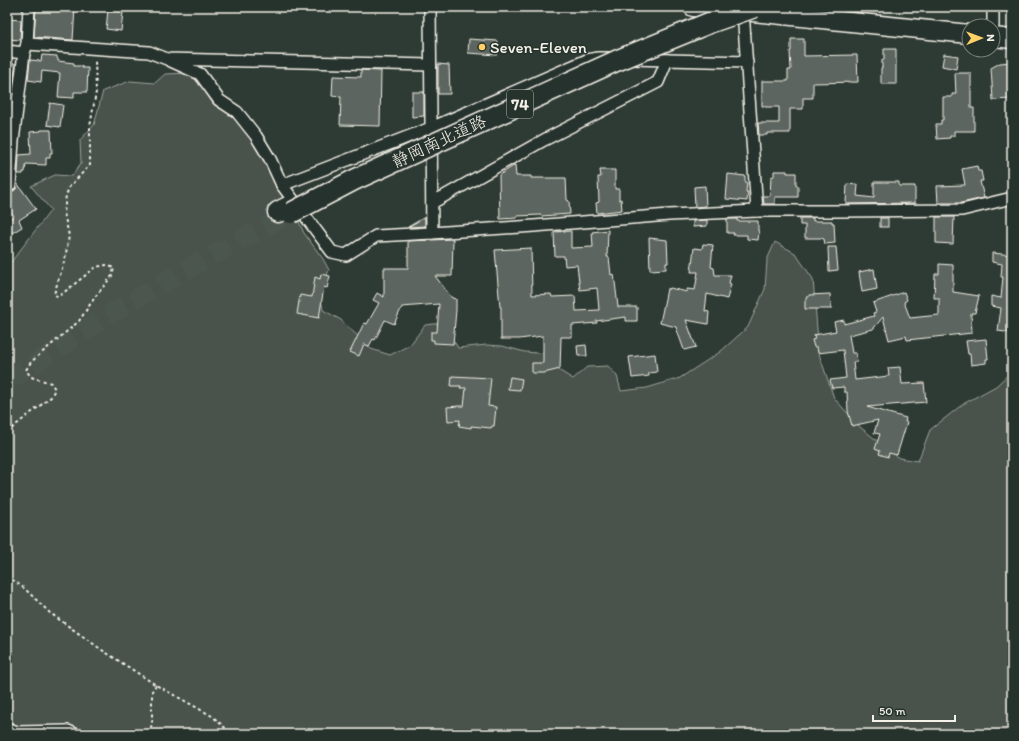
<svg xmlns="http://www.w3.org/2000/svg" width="1019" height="741" font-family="Itim,'Klee One',sans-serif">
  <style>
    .green { fill: #48524c; stroke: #9ea29a }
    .building { fill: #5c655e; stroke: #f4f1e8 }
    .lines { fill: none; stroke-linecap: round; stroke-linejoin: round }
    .motorway-tunnel { stroke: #4c564f; stroke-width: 20; stroke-dasharray: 20 10; stroke-linecap: butt }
    .minor-casing { stroke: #f4f1e8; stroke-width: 14 }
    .primary-casing { stroke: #f4f1e8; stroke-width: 21 }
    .motorway-casing { stroke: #f4f1e8; stroke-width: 23 }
    .path { stroke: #f4f1e8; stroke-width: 2; stroke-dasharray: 3 3; stroke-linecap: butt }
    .minor { stroke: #26332d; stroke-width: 11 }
    .primary { stroke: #26332d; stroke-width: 18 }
    .motorway { stroke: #26332d; stroke-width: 20 }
    .motorway-bridge-casing { stroke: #f4f1e8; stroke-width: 23; stroke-linecap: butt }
    .motorway-bridge { stroke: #26332d; stroke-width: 20 }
    .poi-dot { fill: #ffd166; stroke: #26332d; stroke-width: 1.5 }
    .labels { text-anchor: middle; stroke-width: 3; stroke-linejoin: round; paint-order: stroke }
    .shield { fill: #26332d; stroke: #b6b8b0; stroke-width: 1 }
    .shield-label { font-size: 16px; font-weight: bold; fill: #f4f1e8 }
    .poi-label { font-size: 17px; fill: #f4f1e8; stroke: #26332d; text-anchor: start }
    .street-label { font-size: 17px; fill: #f4f1e8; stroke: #26332d }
  </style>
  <rect width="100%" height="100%" fill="#2e3b34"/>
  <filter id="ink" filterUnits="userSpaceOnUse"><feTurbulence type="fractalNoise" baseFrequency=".025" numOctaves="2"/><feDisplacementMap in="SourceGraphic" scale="8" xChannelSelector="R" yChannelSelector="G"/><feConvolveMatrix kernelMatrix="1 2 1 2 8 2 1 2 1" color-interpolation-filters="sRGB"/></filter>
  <g filter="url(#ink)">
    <path class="green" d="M190,73L206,93L214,105L233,117L251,139L262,157L288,198L304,233L323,259L329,270L320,292L323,310L341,320L371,349L390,355L410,345L425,325L443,323L458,348L486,345L502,346L525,352L549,354L555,368L573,379L587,367L608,366L617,376L621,391L647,388L680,378L720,352L748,327L765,289L767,260L775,242L795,253L813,279L819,354L834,398L860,427L899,458L918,461L930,430L963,404L996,386L1012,371V734H7V263L11,262L51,210L31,186L55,175L72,176L81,163L80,140L94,125L103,91L130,81L155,83L165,74Z"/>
    <g class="building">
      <path d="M36,7H75L73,40L34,37Z"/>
      <path d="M108,10L123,12L121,31L106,29Z"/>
      <path d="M7,19L21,20L20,40L7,39Z"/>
      <path d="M469,39L498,41L497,55L468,53Z"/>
      <path d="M791,39H804V56L857,55L858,82L813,83V98H803V109H790V133H767V135H759L758,123H779V107H765V106H762V81H788V70H791L790,51H791Z"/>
      <path d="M884,49H896V84H881V68H882V60H884Z"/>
      <path d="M944,54L958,56L956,69L942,66Z"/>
      <path d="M42,55L57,56V58L58,59V61L74,63V66H82V68H88L87,92H74V98L58,97L60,73L42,71L41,82L28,80L30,60L41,61Z"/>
      <path d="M1012,62V99L993,100L991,68L1000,63Z"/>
      <path d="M7,63L16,64L9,115H7Z"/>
      <path d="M438,64L449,65L450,94H438Z"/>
      <path d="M361,70L381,71L380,126L340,125L341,97L332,96L333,76L361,77Z"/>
      <path d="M955,73H971V108H974V131H954V136H950V138L937,139L936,124H941V120H943V97H952V94H956Z"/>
      <path d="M412,92H424V116L412,117Z"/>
      <path d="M50,103L63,105L60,127L47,125Z"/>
      <path d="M41,130H51L52,153H50V158H46V165L26,164L25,172H23V174H18L19,155L31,154L30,132L41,131Z"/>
      <path d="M515,165L516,176H531V178H566L567,200L569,201L570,214L541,216V215L517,216V218L500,219L499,175Z"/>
      <path d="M977,166L978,171H981L983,181H980L984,198L961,203H938L937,186L965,185L962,169Z"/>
      <path d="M600,170H615V189H619V200L621,199L622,210L597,213L596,203L599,202L598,177H601Z"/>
      <path d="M774,171H787V173H796V186L798,185V197H775V204H764L763,196H770L771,177L774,176Z"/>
      <path d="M728,174L745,176V182H747L746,192H748L747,201L726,199Z"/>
      <path d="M874,182H899V186H915V203L846,204L847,184L858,185L857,196L874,198Z"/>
      <path d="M17,183L36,209L19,220L22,227L7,236V220L14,216L7,205V196L16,189Z"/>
      <path d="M705,186L706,206L695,207L694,187Z"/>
      <path d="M425,217V226L408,227Z"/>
      <path d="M936,217H954L953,244L936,243Z"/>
      <path d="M800,218H813V221H832V223H834L835,243L825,244L824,239H823L822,238H805V225H800Z"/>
      <rect x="880" y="218" width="8" height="9"/>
      <path d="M727,219H737V221H758V231H759L758,240L747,239V235H733L734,233H727Z"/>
      <path d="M707,220V226L693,227V221Z"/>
      <path d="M608,230L607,257H609L611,275L614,274L618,307H637V321H626V317L596,321L597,323L572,325V337H561L560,369L544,373H532V363H543V336L519,339H501V307H500L495,250L531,248L532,295L551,294L552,297L575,296L576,311L599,310L597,288L580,290L577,265L565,266L564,256H555L554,232L571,231V248L593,247L592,232Z"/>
      <path d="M649,238L667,240L668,263H666V269L650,270Z"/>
      <path d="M453,239L452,276H435L452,298L456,299V310L453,344L434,343V340H431V332H437L439,304L402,307L394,324L385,320L375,340L373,339L369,346L364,344L359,356L350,352L364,323L367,324L379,303L373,300L377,293L384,297V268H408V241Z"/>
      <path d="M703,244L713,245L711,267L714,268L715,275H731L729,283L731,284L727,299L707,294L705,311L709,312L708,324L686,320L696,347L684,350L676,327L660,323L667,289H669L670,288L687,292V289L695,290L698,272H691L694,248L702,249Z"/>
      <path d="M828,247H836L838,270L829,271Z"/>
      <path d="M992,253L1012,255V333L998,331L1001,308L991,306V296L1001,298L1003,277H1001L1002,264L992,262Z"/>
      <path d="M939,264L953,265V292L979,296L975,313H971L972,333L907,340L906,336L889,340L883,317L873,329L849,335L852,353H856L857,362H853L855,380L889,376L888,368L900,367L902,384L924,383L926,402L867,407L906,418L905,422H907L897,455L889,453L888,457L879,454L880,451L875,449L880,434L874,433L878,420L852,426L848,411L847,392H844V387L832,388L830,380L846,378L843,350L818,353L817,347H814L812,340L815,339L814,335L836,331L834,322L844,320V324L874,316L873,313L876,312L873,303L904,292L907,300L904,302L910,318L939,315V298H934L935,274H939Z"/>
      <path d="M874,269L877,289L862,292L859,272Z"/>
      <path d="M321,274L330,276L327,288L324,287L319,318L297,314L300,295L312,297L315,277L320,279Z"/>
      <path d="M830,294L831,309H805V301L806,300V297H809V295Z"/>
      <path d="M986,339L988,359H986V363L971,365L970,354H968L966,341Z"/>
      <path d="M586,345L587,356H578L577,346Z"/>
      <path d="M655,354L657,372L649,373V376L632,378L629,357Z"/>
      <path d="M452,376L491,378L488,406L496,407L494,426H492L491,428L471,426V428L459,426L460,420L448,421L447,407L459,406H464L466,388H460L461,386H451Z"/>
      <path d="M510,377L522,379L520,390L508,389Z"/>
    </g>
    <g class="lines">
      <path class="motorway-tunnel" d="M7,381L109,315L187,269L281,218"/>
      <g class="minor-casing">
        <g id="minor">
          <path d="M430,7L432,233L534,226L669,215L757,211H838L962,210L1012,198"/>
          <path d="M993,7V26"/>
          <path d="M743,11L757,211"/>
          <path d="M27,44L149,52L167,59L430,65"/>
          <path d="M7,51L24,53"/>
          <path d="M632,59L667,60"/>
          <path d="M171,61L200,74L219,100L237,112L256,136L270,159L282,185L332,252L346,255L376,236L432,233"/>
          <path d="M282,185L431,128L587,60L598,58H613"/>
          <path d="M7,187L10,185L13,141L24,53L27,44L29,7"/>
          <path d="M432,203L544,140L658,82L667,60L747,62"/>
          <path d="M7,728L17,732L68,731L75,734"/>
        </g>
      </g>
      <g class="primary-casing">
        <g id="primary">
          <path d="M693,7L743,11L969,34"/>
          <path d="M993,37L1012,39"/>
        </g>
      </g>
      <g class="motorway-casing">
        <path id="motorway" d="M278,212L288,207"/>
      </g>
      <g class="path">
        <path d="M7,432L51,397L55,389L51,383L31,377L26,370L31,362L79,321L95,297L112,276L114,268L106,265L96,267L58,297L54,294L65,259L69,236L64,213L66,195L70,186L90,165V127L96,92L95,60"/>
        <path d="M7,577H9L25,589L50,613L102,650L156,685L212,716L232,734"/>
        <path d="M149,734L152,724V691L156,685"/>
      </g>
      <use href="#minor" class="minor"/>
      <use href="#primary" class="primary"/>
      <use href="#motorway" class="motorway"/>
      <g class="motorway-bridge-casing">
        <path id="motorway-bridge" d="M291,213L354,180L616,61L709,23L755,7"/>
      </g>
      <use href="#motorway-bridge" class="motorway-bridge"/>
    </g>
  </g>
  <circle class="poi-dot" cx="482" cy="47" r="4"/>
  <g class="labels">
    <rect class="shield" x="507" y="90" width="26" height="28" rx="3"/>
    <g class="shield-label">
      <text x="520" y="110">74</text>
    </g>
    <g class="poi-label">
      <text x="490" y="53">Seven-Eleven</text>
    </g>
    <g class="street-label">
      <text transform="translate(439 141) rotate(-25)" y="6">静岡南北道路</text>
    </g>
  </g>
  <rect width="1019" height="741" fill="none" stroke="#26332d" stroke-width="24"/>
  <rect x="12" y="12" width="995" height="717" fill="none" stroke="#f4f1e8" stroke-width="1.5" filter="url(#ink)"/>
  <g transform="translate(981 38) rotate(89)"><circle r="19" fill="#26332d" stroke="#787f78"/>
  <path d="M0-3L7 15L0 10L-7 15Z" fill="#ffd166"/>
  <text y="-6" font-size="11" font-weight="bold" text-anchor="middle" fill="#f4f1e8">N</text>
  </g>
  <path d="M873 715v6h82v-6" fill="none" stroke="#f4f1e8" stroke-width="2"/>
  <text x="879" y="715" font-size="12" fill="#f4f1e8" stroke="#26332d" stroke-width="3" paint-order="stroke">50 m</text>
</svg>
